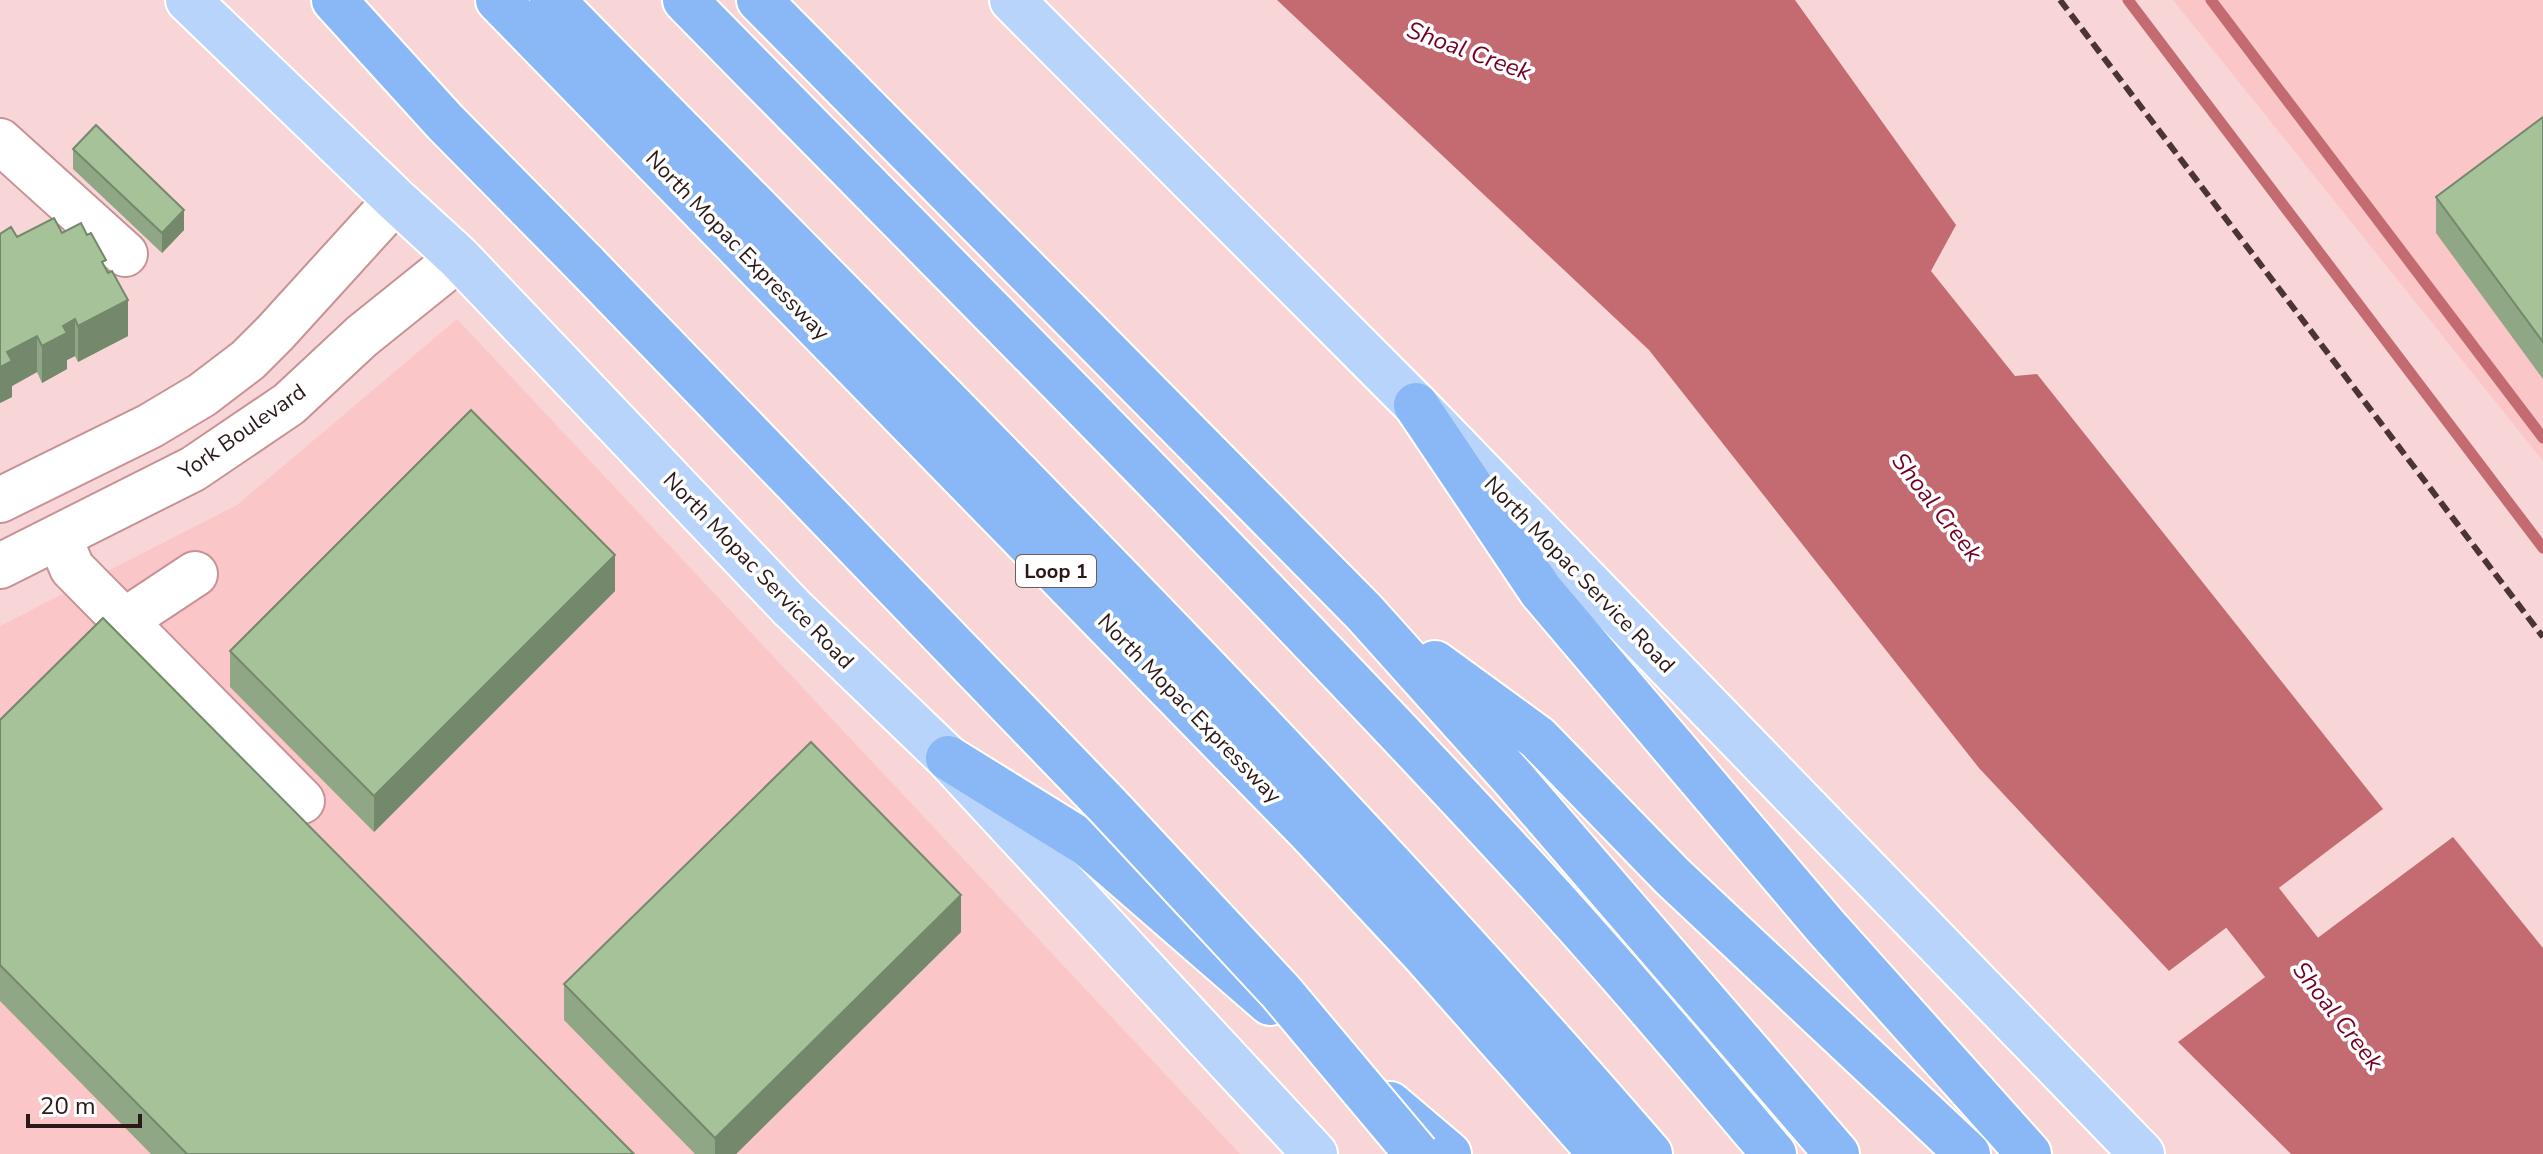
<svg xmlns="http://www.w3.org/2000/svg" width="2543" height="1154" font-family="'Nunito Sans',sans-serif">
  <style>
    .built { fill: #fac6c8 }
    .water { fill: #c36b71 }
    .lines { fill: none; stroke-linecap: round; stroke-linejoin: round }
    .stream { stroke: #c36b71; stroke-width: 11 }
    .river { stroke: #c36b71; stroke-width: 66 }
    .minor-casing { stroke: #c79295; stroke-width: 48 }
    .major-casing { stroke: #fff; stroke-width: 48 }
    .highway-casing { stroke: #fff; stroke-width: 48 }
    .minor { stroke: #fff; stroke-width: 44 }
    .major { stroke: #b9d4fa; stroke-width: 44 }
    .highway { stroke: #8ab8f6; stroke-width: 44 }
    .rail { stroke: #4a3435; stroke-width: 6; stroke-dasharray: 12 6; stroke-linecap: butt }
    .highway-bridge-casing { stroke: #fff; stroke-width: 48; stroke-linecap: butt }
    .highway-bridge { stroke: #8ab8f6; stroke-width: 44 }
    .wall { fill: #8fa784 }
    .shaded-wall { fill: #74886b }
    .building { fill: #a6c299; stroke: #74886b; stroke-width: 2 }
    .labels { text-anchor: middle; stroke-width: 7; stroke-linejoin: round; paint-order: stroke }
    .shield { fill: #fff; stroke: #6b5d5e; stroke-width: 2 }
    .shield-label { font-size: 20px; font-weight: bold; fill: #2b1819 }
    .street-label { font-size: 22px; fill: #2b1819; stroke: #fff }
    .water-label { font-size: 24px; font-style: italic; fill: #740021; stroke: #fff }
  </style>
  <rect width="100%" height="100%" fill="#f8d6d7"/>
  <g class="built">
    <path d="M2173,0H2543V461Z"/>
    <path d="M457,319L1240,1154H0V626L237,505Z"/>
  </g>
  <g class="water">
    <path d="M1277,0H1795L1956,225L1931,271L2015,376L2037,374L2383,809L2169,971L1979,768L1649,350Z"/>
    <path d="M2453,837L2543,948V1154H2291L2178,1042Z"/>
  </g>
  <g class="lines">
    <g class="stream">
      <path d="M2128,0L2543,548"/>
      <path d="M2211,0L2543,438"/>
    </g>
    <path class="river" d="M2197,837L2446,1154"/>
    <g class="minor-casing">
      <g id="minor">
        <path d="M0,141L125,254"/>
        <path d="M0,500L150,426L202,395L248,360L275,333L396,200"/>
        <path d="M59,537L72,568L302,801"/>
        <path d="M0,566L193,469L289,404L362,336L459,258"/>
        <path d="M124,621L195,574"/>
      </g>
    </g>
    <g class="major-casing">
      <g id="major">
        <path d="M188,0L396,200L459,258L792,608L948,758L1315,1154"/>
        <path d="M1012,0L1416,405L2142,1154"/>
      </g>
    </g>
    <g class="highway-casing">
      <g id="highway">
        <path d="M334,0L445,122L586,265"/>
        <path d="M498,0L1309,831L1422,952L1601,1154"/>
        <path d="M552,0C923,379 1303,752 1650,1154"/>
        <path d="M685,0C964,285 1247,566 1517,859C1606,955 1690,1055 1774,1154"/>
        <path d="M759,0L1364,612L1512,777L1837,1154"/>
        <path d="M1416,405L1541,591L1826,927L2029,1154"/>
        <path d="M1435,663L1538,738L1672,876L1968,1154"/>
        <path d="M948,758L1087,844L1270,1003"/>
        <path d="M1390,1104L1449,1154"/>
      </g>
    </g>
    <use href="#minor" class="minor"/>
    <use href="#major" class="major"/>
    <use href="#highway" class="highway"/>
    <path class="rail" d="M2060,0L2543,637"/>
    <g class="highway-bridge-casing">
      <path id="highway-bridge" d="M586,265L1109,807L1281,992L1417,1154"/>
    </g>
    <use href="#highway-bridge" class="highway-bridge"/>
  </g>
  <g class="wall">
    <path d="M2543,117V379L2436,233V197Z"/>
    <path d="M73,149L184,230L162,253L73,169Z"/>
    <path d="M62,233L106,268L128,336L78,362L75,356L67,360V369L42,383L37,372L12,386V397L0,403V234L17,237Z"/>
    <path d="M615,591L374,832L230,687V651Z"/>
    <path d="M0,720L634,1154H151L0,1001Z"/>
    <path d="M961,932L736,1154H695L564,1020V984Z"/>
  </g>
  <g class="shaded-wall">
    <path d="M184,210V230L162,253V233Z"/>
    <path d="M128,300V336L78,362V326Z"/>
    <path d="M75,319V356L67,360V369L42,383V346L63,326Z"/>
    <path d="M37,336V372L12,386V397L0,403V367L7,352Z"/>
    <path d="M615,555V591L374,832V796Z"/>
    <path d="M961,895V932L736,1154H715V1138Z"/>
  </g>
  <g class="building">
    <path d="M2543,117V342L2436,197Z"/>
    <path d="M96,125L184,210L162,233L73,149Z"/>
    <path d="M54,218L62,233L81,223L87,235L91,233L106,260L102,262L108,273L112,271L128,300L78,326L75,319L63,326L67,333L42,346L37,336L7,352L12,361L0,367V234L11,227L17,237Z"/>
    <path d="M471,410L615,555L374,796L230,651Z"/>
    <path d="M103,618L634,1154H187L0,965V720Z"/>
    <path d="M811,742L961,895L715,1138L564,984Z"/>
  </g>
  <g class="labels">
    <rect class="shield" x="1016" y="555" width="80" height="32" rx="6"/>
    <g class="shield-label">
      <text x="1056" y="578">Loop 1</text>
    </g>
    <g class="street-label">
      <text transform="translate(738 245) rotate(46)" y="8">North Mopac Expressway</text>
      <text transform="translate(242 431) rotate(-35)" y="8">York Boulevard</text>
      <text transform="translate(759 570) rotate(46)" y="8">North Mopac Service Road</text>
      <text transform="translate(1580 574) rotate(46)" y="8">North Mopac Service Road</text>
      <text transform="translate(1190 708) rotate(46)" y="8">North Mopac Expressway</text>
    </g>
    <g class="water-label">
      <text transform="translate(1469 51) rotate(20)" y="8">Shoal Creek</text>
      <text transform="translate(1937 507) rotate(52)" y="8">Shoal Creek</text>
      <text transform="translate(2338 1016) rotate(52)" y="8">Shoal Creek</text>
    </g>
  </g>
  <path d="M28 1114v12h112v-12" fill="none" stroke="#2b1819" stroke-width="4"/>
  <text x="40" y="1114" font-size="24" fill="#2b1819" stroke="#ffffff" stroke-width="6" paint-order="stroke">20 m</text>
</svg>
